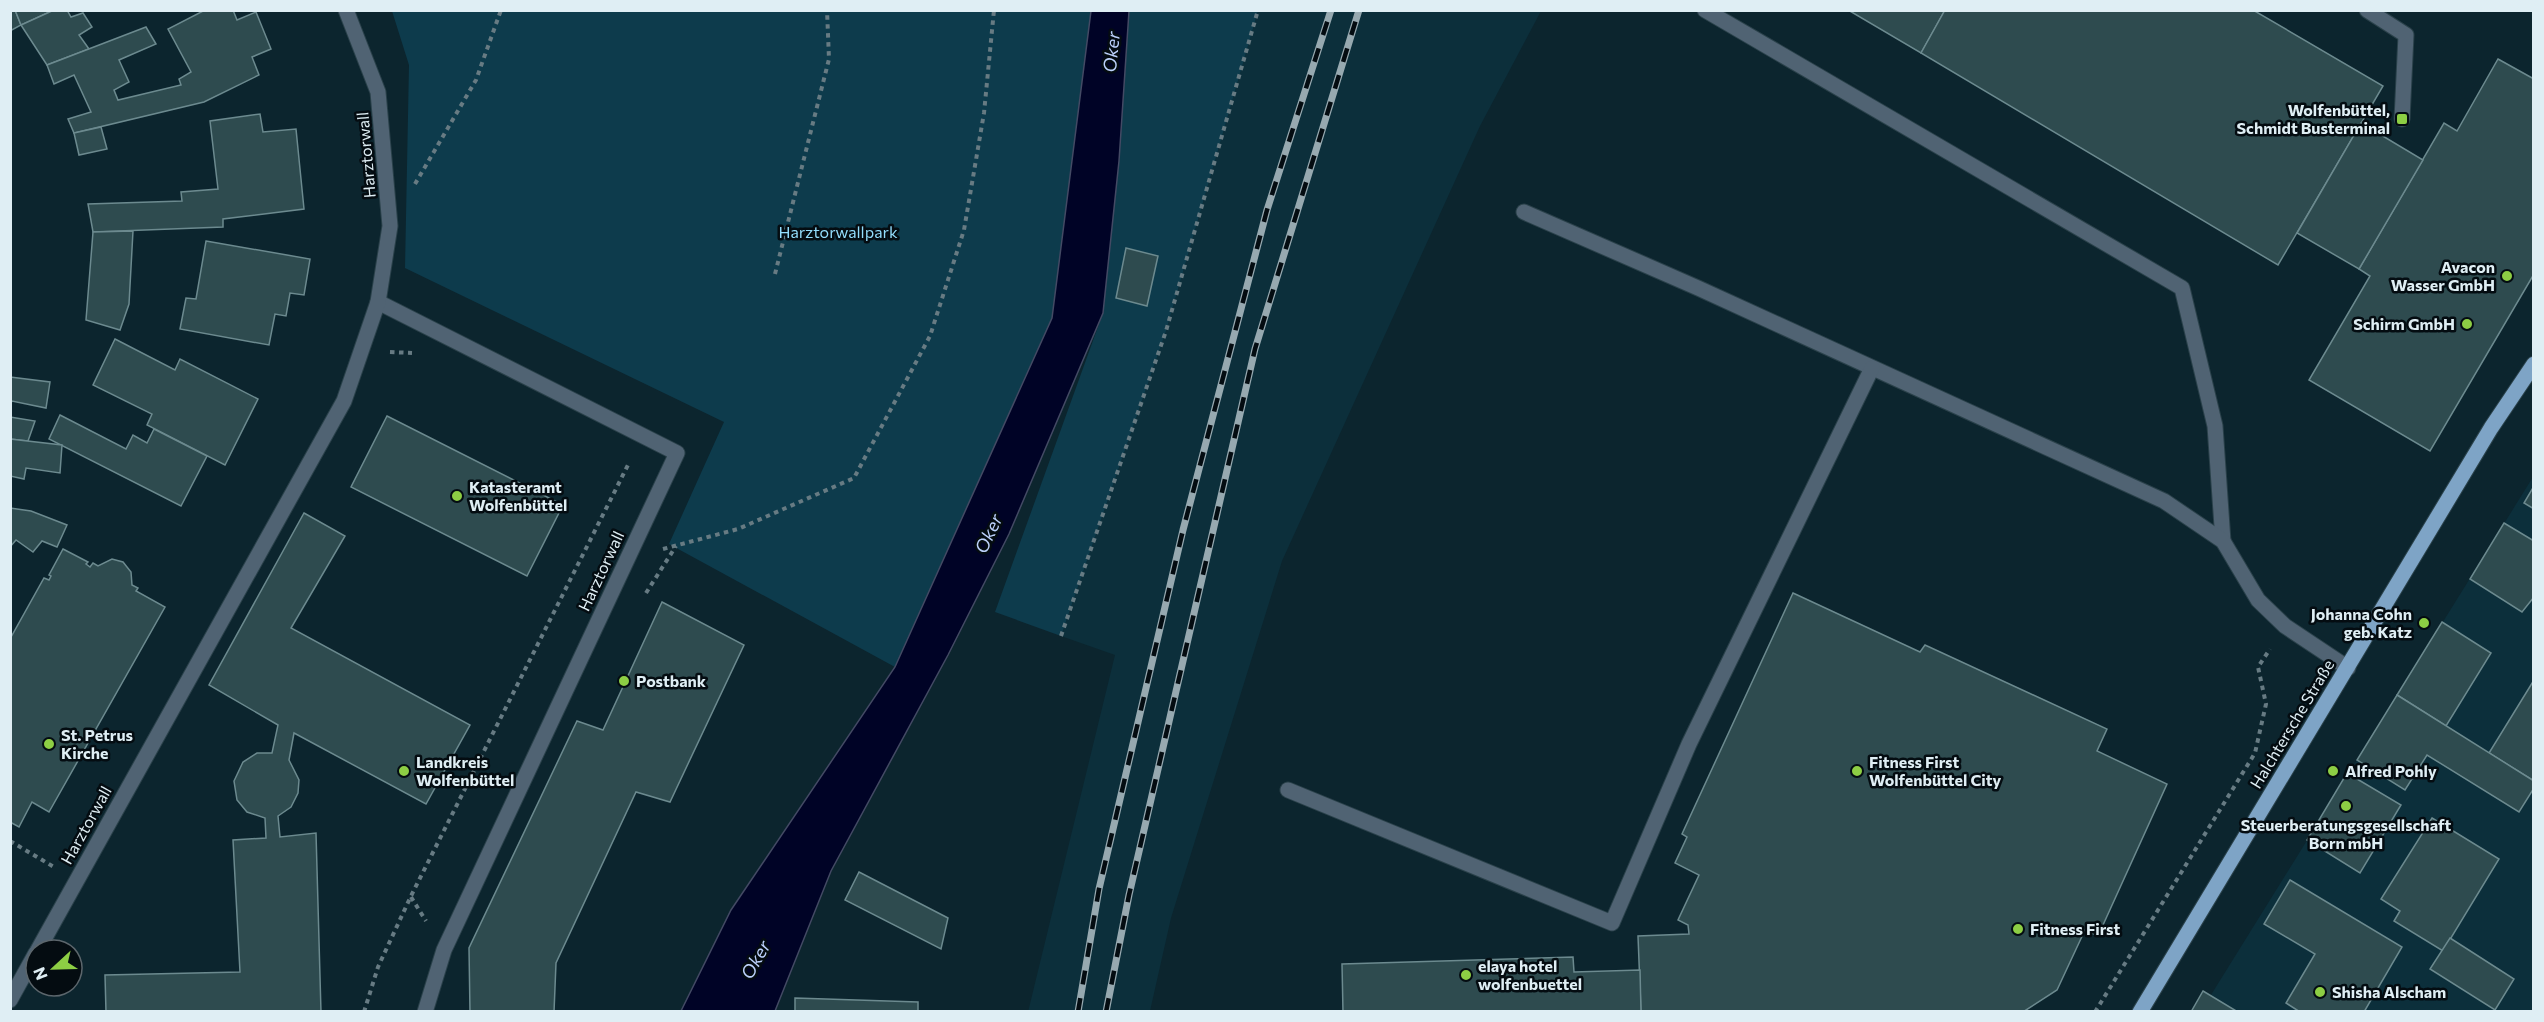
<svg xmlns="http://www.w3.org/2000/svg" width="2544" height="1022" font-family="Commissioner,sans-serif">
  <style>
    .built { fill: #0c2f3b }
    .green { fill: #0d3b4c }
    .water { fill: #000326; stroke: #434a64; stroke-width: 1.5 }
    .building { fill: #2e4b4f; stroke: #6c8a8f; stroke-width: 1.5 }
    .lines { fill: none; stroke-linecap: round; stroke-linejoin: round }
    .minor-casing { stroke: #2a414a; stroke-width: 17 }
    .major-casing { stroke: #2a414a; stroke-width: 17 }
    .path { stroke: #677b83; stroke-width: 4; stroke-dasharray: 4.5 4.5; stroke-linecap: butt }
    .minor { stroke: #506373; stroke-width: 15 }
    .major { stroke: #7ea4c6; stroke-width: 15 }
    .rail-casing { stroke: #97a9b0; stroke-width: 7 }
    .rail { stroke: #040c11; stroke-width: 4.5; stroke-dasharray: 14; stroke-linecap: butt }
    .poi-dot { fill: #8dce44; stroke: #040c11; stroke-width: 2 }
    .labels { text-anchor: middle; stroke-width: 5; stroke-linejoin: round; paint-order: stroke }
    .poi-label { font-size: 16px; font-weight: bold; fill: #dfeef4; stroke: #040c11; text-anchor: start }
    .street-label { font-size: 16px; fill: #dfeef4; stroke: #040c11 }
    .park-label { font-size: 16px; fill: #93ddfc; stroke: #040c11 }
    .water-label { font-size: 18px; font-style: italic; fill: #bcd1fb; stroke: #040c11 }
  </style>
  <rect width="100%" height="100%" fill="#0c252e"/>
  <g class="built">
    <path d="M1258,11H1541L1480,126L1282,561L1171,918L1150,1011L1028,1012L1115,655L1061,636L1166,331Z"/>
    <path d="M2533,477V1011H2201Z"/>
  </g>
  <g class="green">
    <path d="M392,11H1091L1052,318L895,667L669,544L724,422L405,268L409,65Z"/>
    <path d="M1129,11H1258L1166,331L1061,636L995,612L1103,313L1119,161Z"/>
  </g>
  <path class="water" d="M1091,11H1129L1119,161L1103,313L1009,534L948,655L831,871L775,1011H681L731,910L895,667L1052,318Z"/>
  <g class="building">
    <path d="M10,10H15L21,25L10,31Z"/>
    <path d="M15,10H54L21,25Z"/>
    <path d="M54,10H67L71,17L83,13L92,27L79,35L89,49L47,65L21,25Z"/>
    <path d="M205,10H233L237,20L256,12L271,49L252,57L259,75L204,102L74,133L68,119L91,112L74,75L54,84L47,65L146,27L156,44L119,60L129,82L114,90L118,100L181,85L179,79L191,72L168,29Z"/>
    <path d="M1848,10H1945L1921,53Z"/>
    <path d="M1945,10H2253L2383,86L2278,265L1921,53Z"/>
    <path d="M2498,59L2534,79V274L2430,451L2309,380L2370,276L2359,269L2444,123L2457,131Z"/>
    <path d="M260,114L263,132L296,129L304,209L223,219V227L93,232L88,204L182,201L181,192L218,189L210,121Z"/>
    <path d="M2361,123L2423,160L2359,269L2297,233Z"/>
    <path d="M101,127L107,149L79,155L74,133Z"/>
    <path d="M133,231L129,304L120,330L86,320L93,232Z"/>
    <path d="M206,241L310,259L304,295L290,293L286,316L275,314L269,345L180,329L186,298L196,299Z"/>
    <path d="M1126,248L1158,256L1147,306L1116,298Z"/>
    <path d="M115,339L175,370L180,359L258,399L225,465L147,425L152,414L93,385Z"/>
    <path d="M10,377L50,382L46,408L12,401L10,405Z"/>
    <path d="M60,415L126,449L133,435L147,443L154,429L207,456L181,506L49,439Z"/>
    <path d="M387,416L563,505L527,576L351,487Z"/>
    <path d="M10,417L35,421L28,441L10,439Z"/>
    <path d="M10,439L62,445L60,473L26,468L24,479L10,476Z"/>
    <path d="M2534,486V509L2524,503Z"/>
    <path d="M10,508L31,511L67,525L57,547L42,541L33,552L16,540L10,547Z"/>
    <path d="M304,513L345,536L291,628L470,725L426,804L294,733L289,760L299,780L298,793L291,807L278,816L280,837L316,833L321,1012H106L105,975L240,972L233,840L266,838L265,818L247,812L237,800L234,781L243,762L257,753H272L278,725L209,685Z"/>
    <path d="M2504,523L2534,541V597L2522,612L2470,579Z"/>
    <path d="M63,549L88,562L86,564L90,567L93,563L98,566L112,559L123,562L131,572L132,585L138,588L136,591L165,607L49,812L32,802L19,827L10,822V639L44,578L49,580L51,576L49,575Z"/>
    <path d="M1793,593L1920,652L1925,645L2107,729L2097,751L2167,784L2098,936L2085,930L2057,990L2023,1012H1641L1638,936L1689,934L1688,925L1678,920L1699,875L1675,863L1687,837L1682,834Z"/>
    <path d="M662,602L744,645L670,802L636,792L556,963L554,1012H470L469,948L577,721L603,730Z"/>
    <path d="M2442,622L2491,653L2446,726L2397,695Z"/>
    <path d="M2534,680V781L2489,753Z"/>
    <path d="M2397,695L2534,781V788L2519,812L2427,755L2405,790L2357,760Z"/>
    <path d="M2347,773L2401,805L2360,873L2307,840Z"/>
    <path d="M2432,818L2499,859L2443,951L2394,921L2400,911L2381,899Z"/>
    <path d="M859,872L948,918L941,949L845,900Z"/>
    <path d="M2290,880L2402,947L2364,1012H2300L2286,1003L2315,954L2264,924Z"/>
    <path d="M2450,938L2514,979L2495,1010L2430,969Z"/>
    <path d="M1573,957L1574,972L1640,970L1641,1012H1343L1342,964Z"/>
    <path d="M2203,991L2238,1012H2191Z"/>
    <path d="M795,998L918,1002V1012H795Z"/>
  </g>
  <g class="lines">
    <g class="minor-casing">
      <g id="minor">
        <path d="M1705,10L2182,288L2215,426L2223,541"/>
        <path d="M2367,10L2406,35L2402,119"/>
        <path d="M1524,212L1698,288L2164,501L2223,541L2258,600L2285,626L2348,668"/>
        <path d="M378,302L677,453L444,950L425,1012"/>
        <path d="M1288,790L1612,923L1689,744L1872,368"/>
        <path d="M38,950L344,401L378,302L390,226L378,92L346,10"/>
        <path d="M10,1000L36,953"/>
      </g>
    </g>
    <g class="major-casing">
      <path id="major" d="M2140,1012L2491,428L2534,364"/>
    </g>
    <g class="path">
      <path d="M415,184L476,80L501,10"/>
      <path d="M775,274L829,59L827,10"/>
      <path d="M390,352L412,353"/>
      <path d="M663,549L738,529L854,478L930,336L964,230L984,113L994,10"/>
      <path d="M646,593L676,546"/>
      <path d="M1061,636L1166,331L1258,10"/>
      <path d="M10,841L54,867"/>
      <path d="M411,897L426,921"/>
      <path d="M364,1012L378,967L411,896L629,463"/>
      <path d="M2095,1012L2255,753L2266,704L2258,667L2270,649"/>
    </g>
    <use href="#minor" class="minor"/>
    <use href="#major" class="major"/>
    <g class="rail-casing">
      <g id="rail">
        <path d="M1078,1012L1099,889L1183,530L1267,210L1331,10"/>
        <path d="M1106,1012L1129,895L1255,349L1359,10"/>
      </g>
    </g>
    <use href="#rail" class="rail"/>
  </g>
  <g class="poi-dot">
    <rect x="2396" y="113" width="12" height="12" rx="3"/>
    <circle cx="2507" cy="276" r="6"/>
    <circle cx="2467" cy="324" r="6"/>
    <circle cx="457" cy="496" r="6"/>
    <circle cx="2424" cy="623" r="6"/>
    <circle cx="624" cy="681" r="6"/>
    <circle cx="49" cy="744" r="6"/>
    <circle cx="404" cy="771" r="6"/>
    <circle cx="1857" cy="771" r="6"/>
    <circle cx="2333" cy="771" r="6"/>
    <circle cx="2346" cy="806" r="6"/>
    <circle cx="2018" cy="929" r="6"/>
    <circle cx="1466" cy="975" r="6"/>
    <circle cx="2320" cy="992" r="6"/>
  </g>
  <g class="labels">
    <g class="poi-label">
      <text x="2390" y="116" text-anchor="end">Wolfenbüttel,<tspan x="2390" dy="18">Schmidt Busterminal</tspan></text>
      <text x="2495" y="273" text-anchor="end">Avacon<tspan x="2495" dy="18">Wasser GmbH</tspan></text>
      <text x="2455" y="330" text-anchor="end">Schirm GmbH</text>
      <text x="469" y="493">Katasteramt<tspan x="469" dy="18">Wolfenbüttel</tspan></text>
      <text x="2412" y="620" text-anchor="end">Johanna Cohn<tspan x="2412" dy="18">geb. Katz</tspan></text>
      <text x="636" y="687">Postbank</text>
      <text x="61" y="741">St. Petrus<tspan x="61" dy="18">Kirche</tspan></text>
      <text x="416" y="768">Landkreis<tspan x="416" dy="18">Wolfenbüttel</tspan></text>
      <text x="1869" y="768">Fitness First<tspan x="1869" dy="18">Wolfenbüttel City</tspan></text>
      <text x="2345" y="777">Alfred Pohly</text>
      <text x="2346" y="831" text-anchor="middle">Steuerberatungsgesellschaft<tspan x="2346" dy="18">Born mbH</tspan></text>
      <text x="2030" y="935">Fitness First</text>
      <text x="1478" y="972">elaya hotel<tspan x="1478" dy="18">wolfenbuettel</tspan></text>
      <text x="2332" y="998">Shisha Alscham</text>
    </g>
    <g class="street-label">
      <text transform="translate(366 155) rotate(-95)" y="6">Harztorwall</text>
      <text transform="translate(601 571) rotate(-65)" y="6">Harztorwall</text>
      <text transform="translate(2292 724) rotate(-59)" y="6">Halchtersche Straße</text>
      <text transform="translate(86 825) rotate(-61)" y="6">Harztorwall</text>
    </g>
    <g class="park-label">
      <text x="838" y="238">Harztorwallpark</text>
    </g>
    <g class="water-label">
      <text transform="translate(1112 52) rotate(-84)" y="6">Oker</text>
      <text transform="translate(989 534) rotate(-65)" y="6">Oker</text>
      <text transform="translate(756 960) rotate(-61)" y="6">Oker</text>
    </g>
  </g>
  <rect width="2544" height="1022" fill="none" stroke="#dfeef4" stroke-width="24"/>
  <g transform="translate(54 968) rotate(248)"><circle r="28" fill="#040c11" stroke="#5c666c" stroke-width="1.5"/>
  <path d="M0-4.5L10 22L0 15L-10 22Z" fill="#8dce44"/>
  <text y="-9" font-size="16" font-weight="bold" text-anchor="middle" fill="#dfeef4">N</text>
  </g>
</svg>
